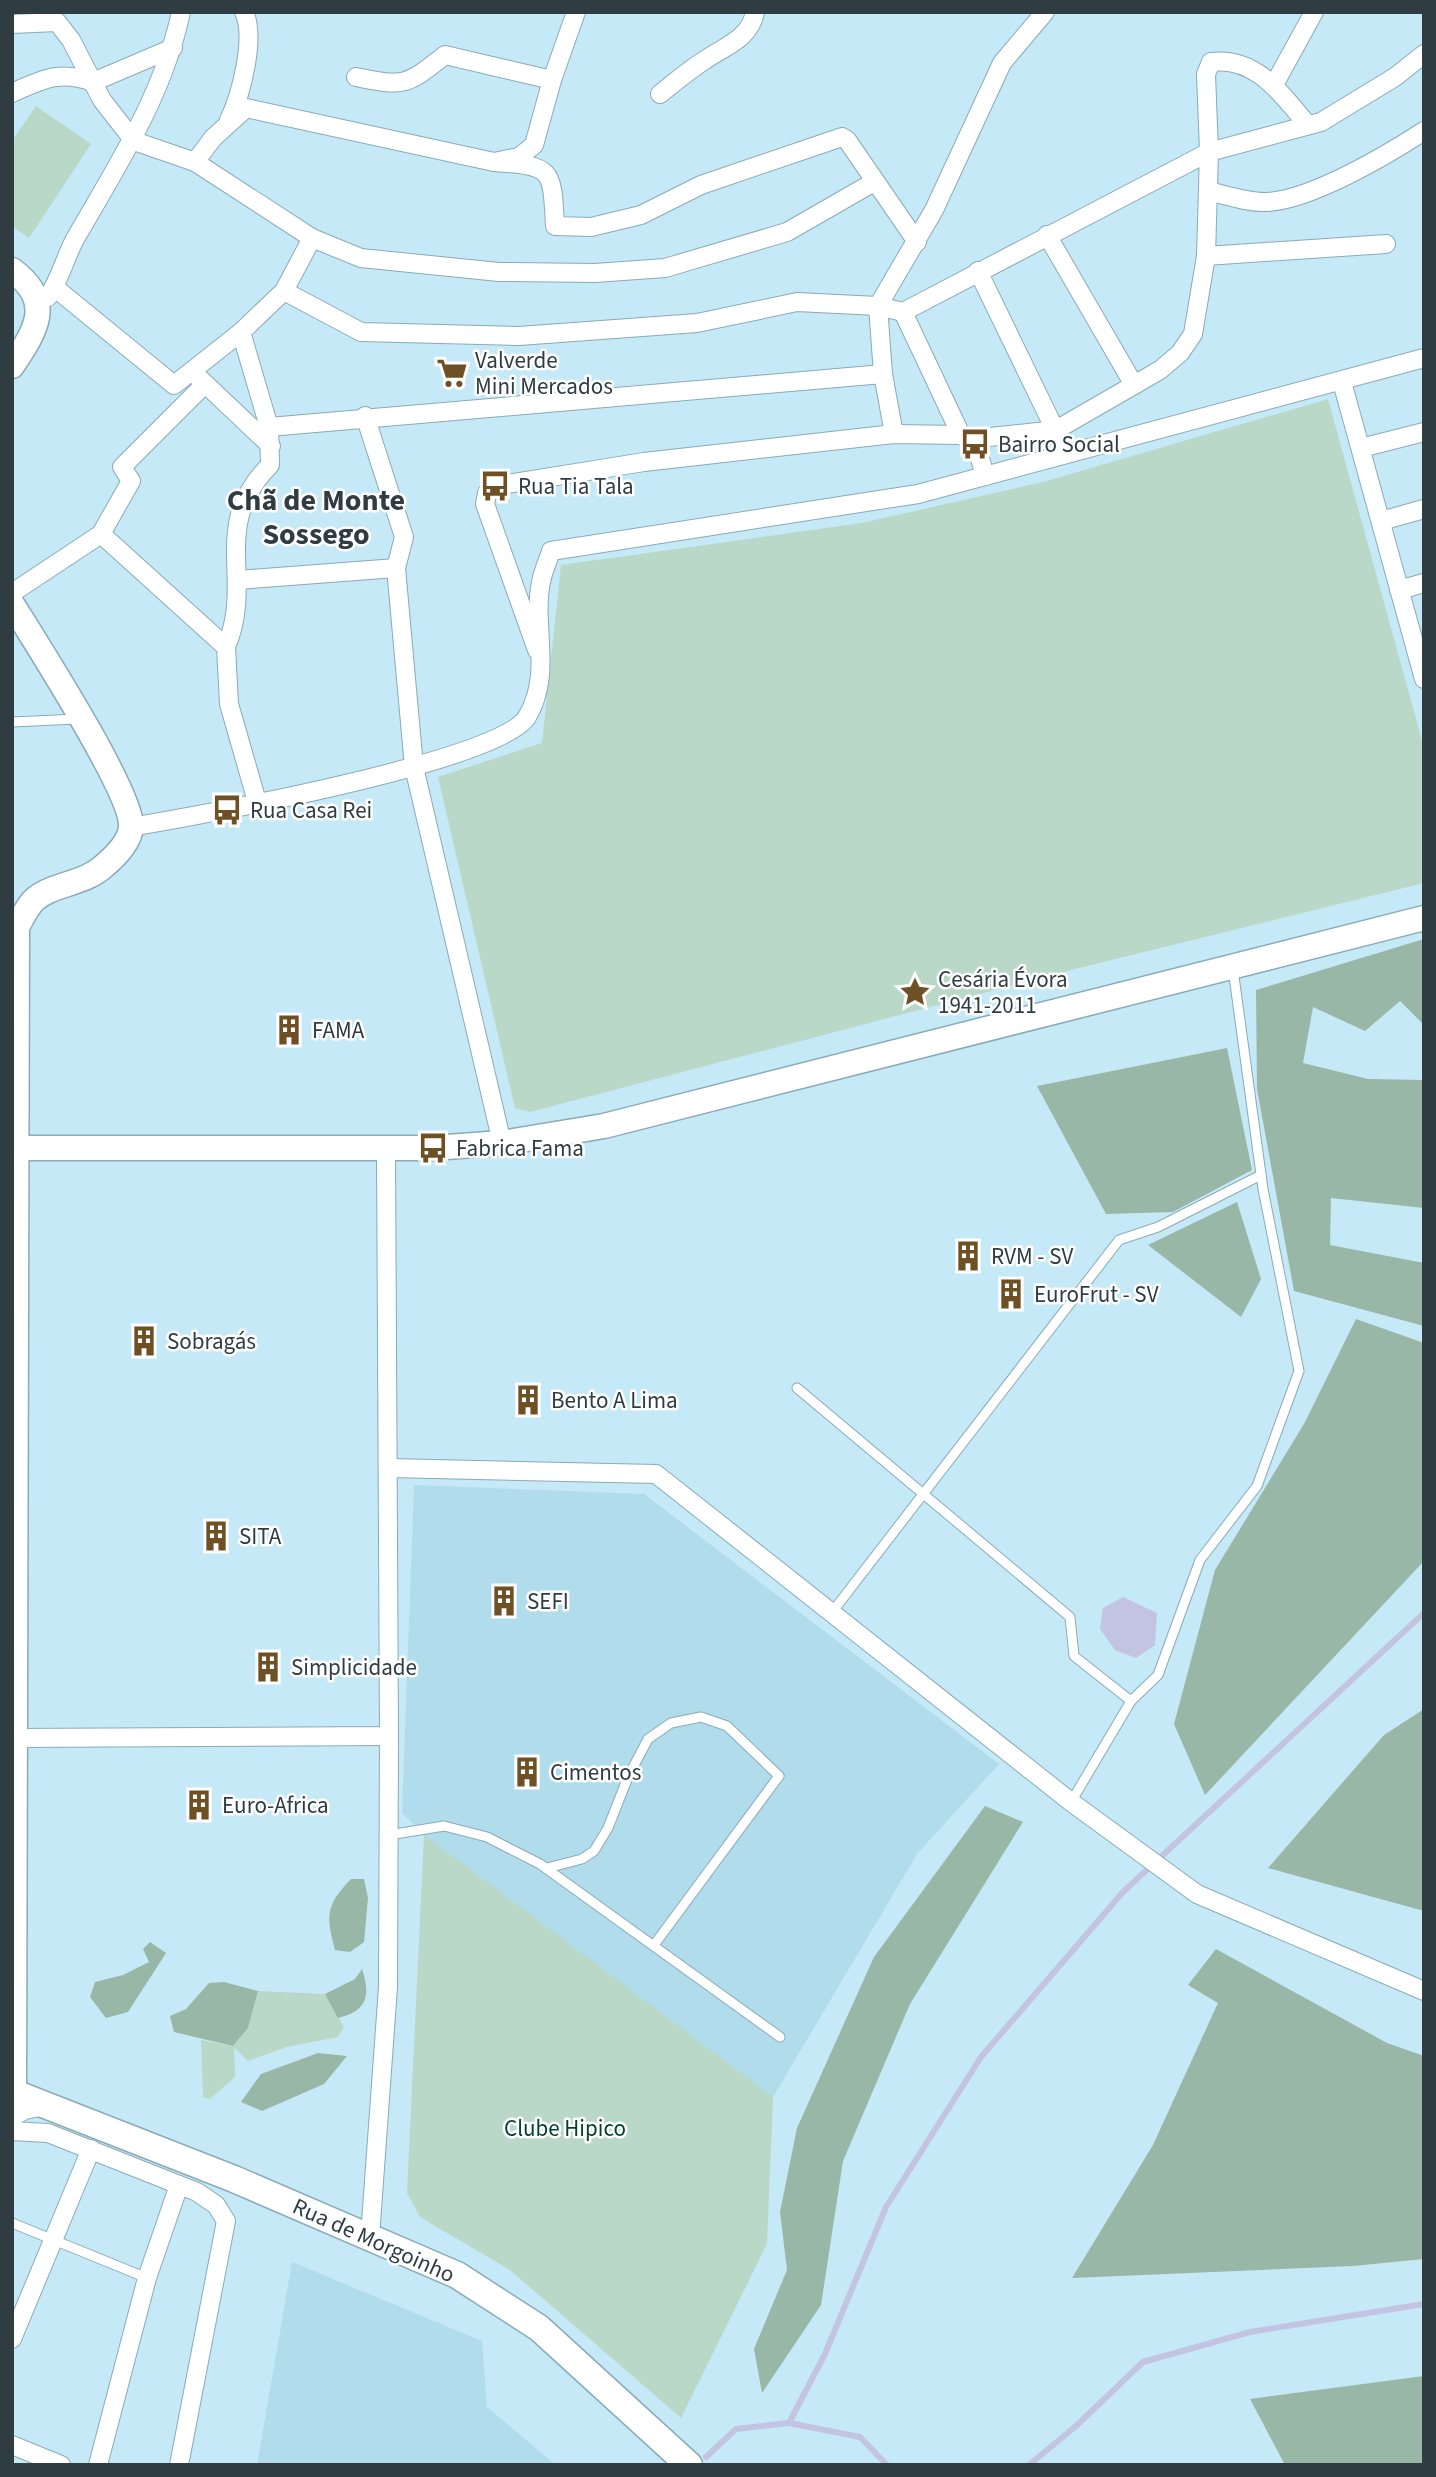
<svg xmlns="http://www.w3.org/2000/svg" width="1436" height="2477" font-family="'Source Sans 3',sans-serif">
  <style>
    .built { fill: #b1dcec }
    .green { fill: #bad8c8 }
    .forest { fill: #98b7a7 }
    .water { fill: #c3c4e2 }
    .lines { fill: none; stroke-linecap: round; stroke-linejoin: round }
    .stream { stroke: #c3c4e2; stroke-width: 6 }
    .lane-casing { stroke: #89abb8; stroke-width: 11 }
    .street-casing { stroke: #89abb8; stroke-width: 20 }
    .secondary-casing { stroke: #89abb8; stroke-width: 27 }
    .primary-casing { stroke: #89abb8; stroke-width: 29 }
    .lane { stroke: #fff; stroke-width: 9 }
    .street { stroke: #fff; stroke-width: 18 }
    .secondary { stroke: #fff; stroke-width: 24 }
    .primary { stroke: #fff; stroke-width: 26 }
    .labels { text-anchor: middle; stroke-width: 5; stroke-linejoin: round; paint-order: stroke }
    .poi-label { font-size: 23px; fill: #2f3d43; stroke: #fff; text-anchor: start }
    .park-label { font-size: 23px; fill: #03422c; stroke: #fff }
    .street-label { font-size: 23px; fill: #2f3d43; stroke: #fff }
    .district-label { font-size: 30px; font-weight: bold; fill: #2f3d43; stroke: #fff }
  </style>
  <rect width="100%" height="100%" fill="#c5e9f6"/>
  <g class="built">
    <path d="M414,1485L644,1494L999,1764L917,1854L773,2097L439,1849L402,1813Z"/>
    <path d="M292,2262L482,2341L487,2407L556,2465H257Z"/>
  </g>
  <g class="green">
    <path d="M36,106L91,144L29,238L12,226V141Z"/>
    <path d="M1328,399L1424,748V883L1075,969L530,1112L515,1108L438,777L542,743L561,565L862,523L1043,482Z"/>
    <path d="M424,1835L773,2097L767,2244L681,2418L510,2270L420,2217L407,2193Z"/>
    <path d="M258,1991L325,1994L344,2027L338,2037L287,2047L248,2061L234,2047L235,2077L210,2099L203,2097L201,2040L233,2046L248,2028Z"/>
  </g>
  <g class="forest">
    <path d="M1424,939V1025L1400,1001L1365,1031L1313,1007L1303,1063L1368,1079L1424,1080V1208L1331,1198L1330,1245L1424,1263V1326L1294,1291L1257,1089L1256,990Z"/>
    <path d="M1227,1048L1252,1170L1173,1212L1106,1214L1037,1086Z"/>
    <path d="M1237,1202L1261,1279L1241,1317L1148,1245Z"/>
    <path d="M1356,1319L1424,1343V1561L1205,1795L1174,1724L1215,1570L1304,1424Z"/>
    <path d="M1424,1709V1911L1268,1868L1384,1735Z"/>
    <path d="M985,1806L1023,1822L910,2004L843,2161L821,2305L762,2393L754,2349L787,2270L780,2212L797,2128L874,1957Z"/>
    <path d="M351,1879H364L368,1898L364,1942L350,1952L335,1950C326,1916 325,1906 351,1879Z"/>
    <path d="M150,1942L166,1953L128,2012L106,2018L90,1997L95,1982L123,1975L149,1962L143,1949Z"/>
    <path d="M1216,1949L1387,2043L1424,2056V2259L1353,2266L1072,2278L1153,2145L1218,2003L1188,1985Z"/>
    <path d="M362,1969C371,1996 367,2011 338,2018L325,1994L355,1979Z"/>
    <path d="M224,1982L258,1991L248,2028L233,2046L174,2032L170,2016L186,2009L209,1983Z"/>
    <path d="M318,2053L347,2056L324,2084L262,2111L241,2102L261,2074Z"/>
    <path d="M1424,2376V2465H1285L1250,2399Z"/>
  </g>
  <path class="water" d="M1123,1597L1157,1613L1155,1645L1136,1658L1115,1650L1100,1629L1103,1608Z"/>
  <g class="lines">
    <g class="stream">
      <path d="M789,2423L825,2354L886,2207L981,2057L1123,1892L1424,1613"/>
      <path d="M706,2457L736,2429L789,2423L860,2437L887,2465"/>
      <path d="M1029,2465L1076,2426L1143,2362L1250,2332L1424,2304"/>
    </g>
    <g class="lane-casing">
      <g id="lane">
        <path d="M12,722L77,719"/>
        <path d="M797,1388L1070,1617L1074,1656L1131,1701"/>
        <path d="M833,1611L1119,1240L1158,1227L1261,1175"/>
        <path d="M1071,1802L1131,1701L1158,1675L1200,1560L1257,1486L1299,1371L1263,1189L1233,969"/>
        <path d="M389,1835L444,1826L487,1837L540,1864L780,2037"/>
        <path d="M547,1868L582,1859L594,1851L608,1828L628,1777L648,1739L671,1723L701,1717L727,1726L779,1776L654,1945"/>
        <path d="M12,2223L147,2278"/>
      </g>
    </g>
    <g class="street-casing">
      <g id="street">
        <path d="M12,24L57,22L71,40L102,100L134,141L195,162L312,238L361,258L499,272L595,273L665,268L787,232L874,182"/>
        <path d="M356,77C404,87 406,86 445,55L552,80"/>
        <path d="M1274,85L1314,12"/>
        <path d="M12,93C43,79 60,70 93,82L173,48"/>
        <path d="M660,94C675,82 689,70 705,60C725,46 750,39 755,12"/>
        <path d="M229,120C241,95 256,38 244,12"/>
        <path d="M195,162L213,138L246,108L494,162L519,157L534,145L552,80L576,12"/>
        <path d="M494,162C553,166 552,168 555,226L591,227L641,215L701,185L842,137L847,140L917,242"/>
        <path d="M1208,191C1226,195 1248,203 1267,202C1311,200 1387,155 1424,131"/>
        <path d="M1047,235L1134,385"/>
        <path d="M1206,256L1386,244"/>
        <path d="M978,271L1059,438"/>
        <path d="M54,287L174,385L241,332L284,291L312,238"/>
        <path d="M284,291L361,332L519,336L697,323L797,302L878,306L934,210L1002,63L1045,12"/>
        <path d="M48,297C60,279 65,258 75,239C117,166 163,96 181,12"/>
        <path d="M903,312L961,435"/>
        <path d="M241,332L269,427L883,374"/>
        <path d="M198,377L271,446"/>
        <path d="M1342,382L1424,679"/>
        <path d="M365,416L404,537L396,568L414,767L502,1143"/>
        <path d="M894,434L883,374L878,306L903,312L1209,152L1206,74L1211,62C1256,56 1281,94 1307,124"/>
        <path d="M970,439L1056,430L1160,370L1180,353L1193,334L1206,256L1209,152L1321,122L1395,77L1424,54"/>
        <path d="M1361,448L1424,432"/>
        <path d="M1381,521L1424,509"/>
        <path d="M101,534L226,647L229,704L258,805"/>
        <path d="M238,580L396,568"/>
        <path d="M1399,590L1424,583"/>
        <path d="M12,593L101,534L131,481L122,467L205,384"/>
        <path d="M226,647C255,579 209,526 270,465L269,427"/>
        <path d="M537,650L485,504L487,493L495,486L644,462L894,434L961,435C978,443 980,459 985,476"/>
        <path d="M131,827C195,816 499,762 527,717C553,674 532,626 541,582C543,571 548,561 551,551L918,494L1424,358"/>
        <path d="M389,1468L656,1474L1071,1802L1197,1894L1424,1991"/>
        <path d="M12,1738L389,1736L386,1149"/>
        <path d="M12,2117L25,2110L45,2106"/>
        <path d="M12,2131L48,2133L197,2192L216,2205L226,2221L179,2465"/>
        <path d="M370,2237L388,1987L389,1736"/>
        <path d="M12,2339L91,2149"/>
        <path d="M12,2445L61,2465"/>
        <path d="M98,2465L147,2278L179,2185"/>
      </g>
    </g>
    <g class="secondary-casing">
      <g id="secondary">
        <path d="M12,270C55,302 36,330 12,366"/>
        <path d="M12,604C35,641 132,792 131,826C131,840 116,856 105,865C84,885 53,883 34,900C27,907 22,918 17,927L14,2093"/>
        <path d="M12,1148H433L502,1143L604,1126L1424,918"/>
      </g>
    </g>
    <g class="primary-casing">
      <path id="primary" d="M12,2092L234,2179L457,2275L539,2328L689,2465"/>
    </g>
    <use href="#lane" class="lane"/>
    <use href="#street" class="street"/>
    <use href="#secondary" class="secondary"/>
    <use href="#primary" class="primary"/>
  </g>
  <defs>
    <g id="supermarket-bare" transform="scale(2.415)"><path d="M-6-5.5h2.5l.6 2H6L4.5 2H-2.5L-4.4-4H-6ZM-1.5 3.2a1.3 1.3 0 1 0 .1 0ZM3 3.2a1.3 1.3 0 1 0 .1 0Z" fill="#6f5025" stroke="#fff" stroke-width="2.5" paint-order="stroke"/></g>
    <g id="bus-bare" transform="scale(2.415)"><path d="M-5-6H5V4H4V6H2V4H-2V6H-4V4H-5ZM-3.5-4V0h7V-4ZM-3.5 1.2v1.5H-2V1.2ZM2 1.2v1.5H3.5V1.2Z" fill="#6f5025" stroke="#fff" stroke-width="2.5" paint-order="stroke"/></g>
    <g id="sight-bare" transform="scale(2.415)"><path d="M0-6L1.8-2.2L6-1.7L2.9 1.2L3.7 5.4L0 3.3L-3.7 5.4L-2.9 1.2L-6-1.7L-1.8-2.2Z" fill="#6f5025" stroke="#fff" stroke-width="2.5" paint-order="stroke"/></g>
    <g id="building-bare" transform="scale(2.415)"><path d="M-4-6H4V6H1V3H-1V6H-4ZM-2.5-4.3h1.7v1.8h-1.7ZM.8-4.3h1.7v1.8H.8ZM-2.5-1h1.7V.8h-1.7ZM.8-1h1.7V.8H.8Z" fill="#6f5025" stroke="#fff" stroke-width="2.5" paint-order="stroke"/></g>
  </defs>
  <g fill-rule="evenodd">
    <use href="#supermarket-bare" x="452" y="373"/>
    <use href="#bus-bare" x="975" y="444"/>
    <use href="#bus-bare" x="495" y="486"/>
    <use href="#bus-bare" x="227" y="810"/>
    <use href="#sight-bare" x="915" y="992"/>
    <use href="#building-bare" x="289" y="1030"/>
    <use href="#bus-bare" x="433" y="1148"/>
    <use href="#building-bare" x="968" y="1256"/>
    <use href="#building-bare" x="1011" y="1294"/>
    <use href="#building-bare" x="144" y="1341"/>
    <use href="#building-bare" x="528" y="1400"/>
    <use href="#building-bare" x="216" y="1536"/>
    <use href="#building-bare" x="504" y="1601"/>
    <use href="#building-bare" x="268" y="1667"/>
    <use href="#building-bare" x="527" y="1772"/>
    <use href="#building-bare" x="199" y="1805"/>
  </g>
  <g class="labels">
    <g class="poi-label">
      <text x="475" y="368">Valverde<tspan x="475" dy="26">Mini Mercados</tspan></text>
      <text x="998" y="452">Bairro Social</text>
      <text x="518" y="494">Rua Tia Tala</text>
      <text x="250" y="818">Rua Casa Rei</text>
      <text x="938" y="987">Cesária Évora<tspan x="938" dy="26">1941-2011</tspan></text>
      <text x="312" y="1038">FAMA</text>
      <text x="456" y="1156">Fabrica Fama</text>
      <text x="991" y="1264">RVM - SV</text>
      <text x="1034" y="1302">EuroFrut - SV</text>
      <text x="167" y="1349">Sobragás</text>
      <text x="551" y="1408">Bento A Lima</text>
      <text x="239" y="1544">SITA</text>
      <text x="527" y="1609">SEFI</text>
      <text x="291" y="1675">Simplicidade</text>
      <text x="550" y="1780">Cimentos</text>
      <text x="222" y="1813">Euro-Africa</text>
    </g>
    <g class="park-label">
      <text x="565" y="2136">Clube Hipico</text>
    </g>
    <g class="street-label">
      <text transform="translate(374 2240) rotate(24)" y="8">Rua de Morgoinho</text>
    </g>
    <g class="district-label">
      <text x="316" y="510">Chã de Monte<tspan x="316" dy="34">Sossego</tspan></text>
    </g>
  </g>
  <rect width="1436" height="2477" fill="none" stroke="#2f3d43" stroke-width="28"/>
</svg>
